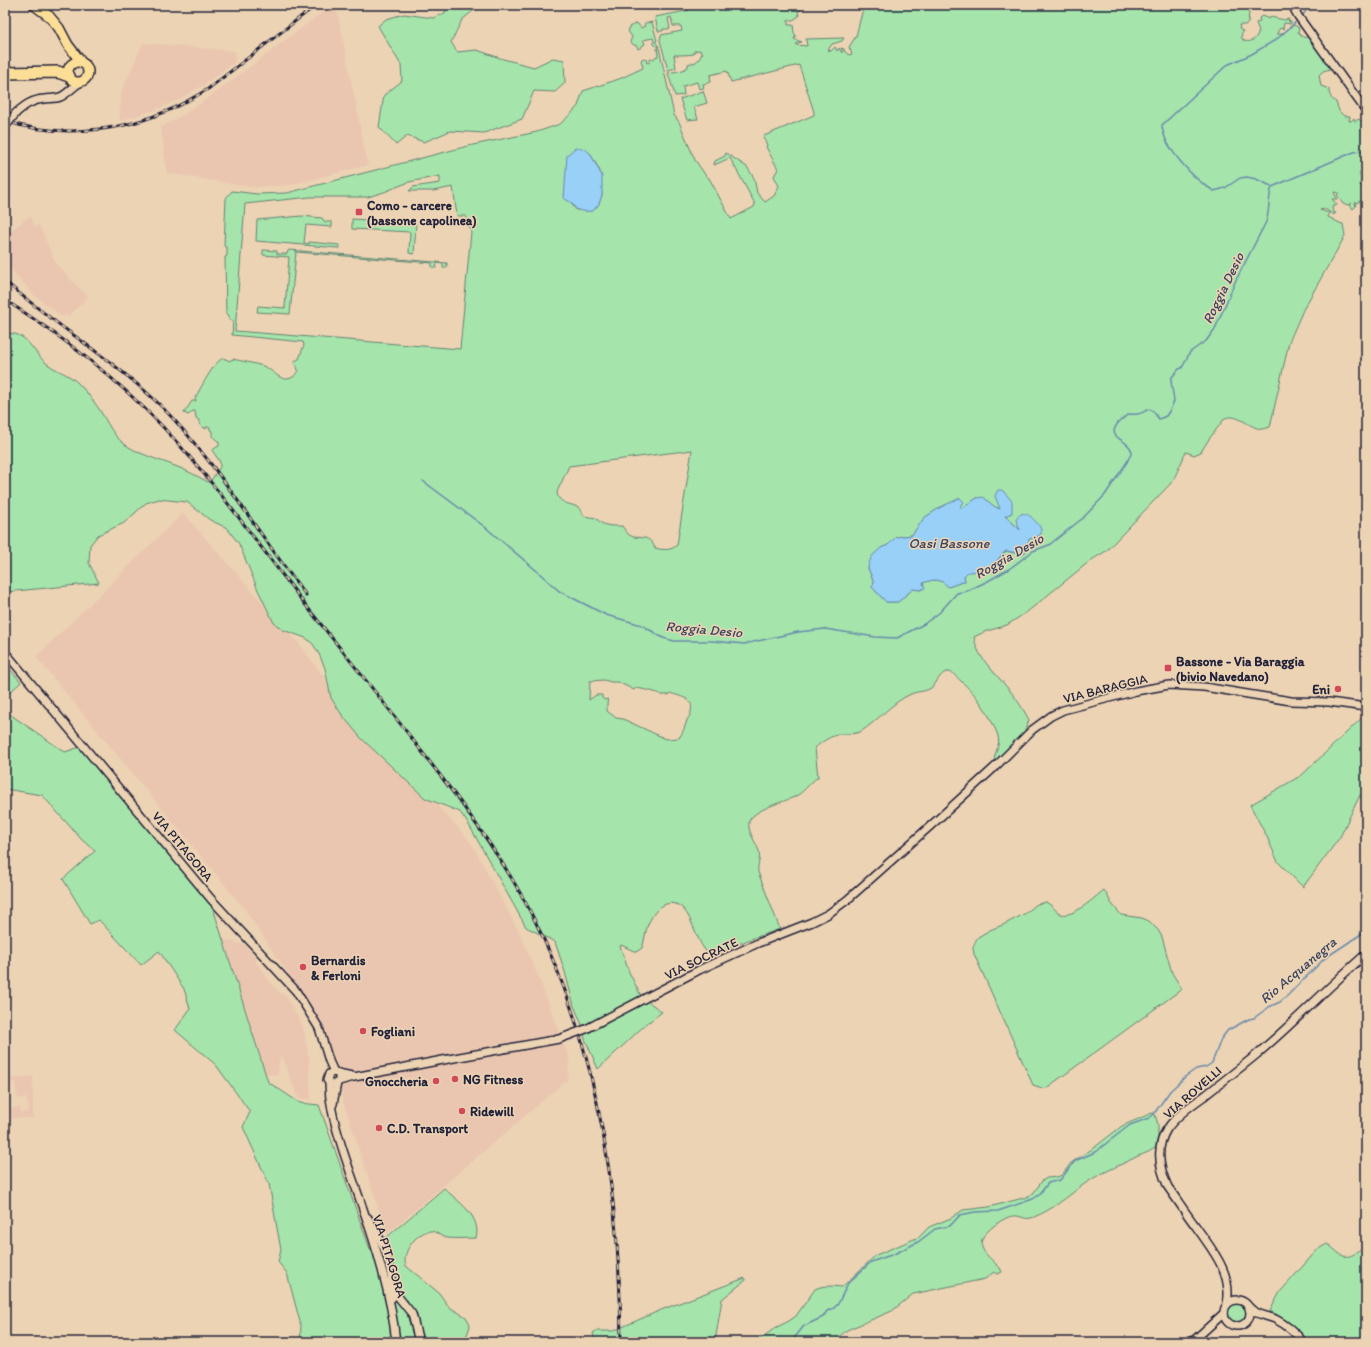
<svg xmlns="http://www.w3.org/2000/svg" width="1371" height="1347" font-family="Itim,sans-serif">
  <style>
    .built { fill: #eac6b0 }
    .green { fill: #a5e4ab; stroke: #648373; fill-rule: evenodd }
    .water { fill: #99d0f8; stroke: #698aac }
    .lines { fill: none; stroke-linecap: round; stroke-linejoin: round }
    .stream { stroke: #698aac; stroke-width: 1.5 }
    .tertiary-casing { stroke: #22223b; stroke-width: 10 }
    .primary-casing { stroke: #22223b; stroke-width: 12 }
    .motorway-casing { stroke: #22223b; stroke-width: 14 }
    .tertiary { stroke: #ecd3b4; stroke-width: 7 }
    .primary { stroke: #fcde96; stroke-width: 9 }
    .motorway { stroke: #fcde96; stroke-width: 11 }
    .rail-casing { stroke: #22223b; stroke-width: 3 }
    .rail { stroke: #ecd3b4; stroke-width: 1.5; stroke-dasharray: 4.5; stroke-linecap: butt }
    .tertiary-bridge-casing { stroke: #22223b; stroke-width: 10; stroke-linecap: butt }
    .tertiary-bridge { stroke: #ecd3b4; stroke-width: 7 }
    .poi-dot { fill: #d1495b; stroke: #ecd3b4; stroke-width: 1.5 }
    .labels { text-anchor: middle; stroke-width: 3; stroke-linejoin: round; paint-order: stroke }
    .poi-label { font-size: 13px; font-weight: bold; fill: #22223b; stroke: #ecd3b4; text-anchor: start }
    .street-label { font-size: 13px; fill: #22223b; stroke: #ecd3b4 }
    .water-label { font-size: 14px; font-style: italic; fill: #3a4561; stroke: #ecd3b4 }
  </style>
  <rect width="100%" height="100%" fill="#ecd3b4"/>
  <filter id="ink" filterUnits="userSpaceOnUse"><feTurbulence type="fractalNoise" baseFrequency=".025" numOctaves="2"/><feDisplacementMap in="SourceGraphic" scale="8" xChannelSelector="R" yChannelSelector="G"/><feConvolveMatrix kernelMatrix="1 2 1 2 8 2 1 2 1" color-interpolation-filters="sRGB"/></filter>
  <g filter="url(#ink)">
    <g class="built">
      <path d="M332,5H336L368,165L291,185L250,187L167,173L161,127L183,115L207,99Z"/>
      <path d="M143,43L235,51V62L205,84L180,99L155,110L120,121V109L122,90Z"/>
      <path d="M30,216L35,227L39,225L56,264L88,297L68,317L65,314L63,317L35,296L5,263V235Z"/>
      <path d="M183,513L300,645L355,719L463,833L473,846L520,934L538,976L569,1057L568,1079L387,1234L342,1098L326,1032L244,908L36,657Z"/>
      <path d="M223,939L246,945L255,956V960L271,983L280,993L285,995L303,1026L309,1059L311,1099H299L280,1054L278,1075L266,1074Z"/>
      <path d="M33,1076V1118H5V1108L10,1107V1109L20,1107L21,1113L29,1111L26,1097L18,1099L15,1082L5,1084V1079Z"/>
    </g>
    <g class="green">
      <path d="M447,5H480L462,20L451,42L457,52L477,50L503,59L534,67L553,58L564,60L565,83L555,92L534,91L522,119L484,133L450,131L424,142L407,136L396,145L379,127L384,95L402,81L401,65L378,26L386,19L404,14L433,18L445,13Z"/>
      <path d="M688,5H801V10L798,11L799,16L793,20H788V25H793L794,33L796,35L794,39L802,42L797,43L796,45L807,46L806,39L844,38L842,41L832,44L828,50L831,51L835,47L837,51L839,48L841,52H843L841,48L844,49L845,52L849,55L852,54L849,47L856,36L864,5H1235L1248,9L1249,12L1248,23L1245,25H1239L1240,30L1243,31L1241,37L1244,41C1252,43 1256,39 1259,31L1256,23L1260,21L1259,18L1262,16L1269,19L1270,17L1285,20L1289,19L1288,21L1291,22V24L1284,23L1283,29L1280,28L1278,31L1277,34H1282L1294,25L1299,28L1298,32C1301,37 1303,38 1309,37L1330,66V69L1323,71L1319,75L1321,86L1329,89C1329,95 1331,99 1336,102L1339,111L1344,116H1350L1349,121H1351L1354,118L1355,121L1359,119L1366,127V172L1361,171L1359,174L1361,178L1360,185L1365,192V196L1359,202L1355,203L1356,206L1353,209L1350,205L1352,203L1349,205L1343,204L1337,195L1339,193L1334,192L1337,199H1332L1337,205L1332,207L1333,212L1336,213L1334,215L1325,209L1320,210L1329,213L1328,217C1334,219 1337,223 1343,224L1345,236L1303,310L1289,342L1270,427C1267,428 1264,429 1261,429C1248,427 1238,413 1225,418L1209,439L1204,447L1201,452L1194,455L1186,452L1173,481L1106,551L1090,561L1027,612L1007,625L984,632L974,637C977,655 987,664 998,677C1010,690 1021,704 1029,720L1023,735L996,767C990,754 1003,747 997,733C989,713 977,695 961,681C957,678 954,673 949,672C940,671 937,684 931,688C925,692 917,691 911,694C892,702 878,721 860,732C854,734 848,734 841,734C832,735 821,742 815,748L818,777C808,784 803,794 792,798C782,802 751,811 749,822C747,831 756,842 759,851C761,859 757,865 758,872L780,929L748,940L716,954H709C693,942 692,897 666,904C657,907 652,916 648,924C645,932 645,940 642,948L636,952L621,945L620,946L629,972L641,996L662,1012L645,1025L598,1069L585,1039L581,1022L574,1006L565,972L555,942L526,927L469,825L460,812L425,798L361,738L342,715L331,698L325,668L319,654L313,644L306,638L283,630L274,623L258,590L239,544L227,528L210,520L187,502L159,499L146,503L124,523L98,535L90,545L89,563L99,583L5,592V493L8,489L5,487V334C26,330 32,351 45,362C55,371 68,373 78,383C88,393 97,405 104,417C109,426 114,435 122,442C134,453 160,460 175,466C186,470 197,476 208,482H210L220,467V462L212,450L219,446V442L212,436V431L210,430V427H206V429L201,426L199,420L196,418L195,411H193L188,415L184,413L192,401H196L195,398C201,388 213,363 223,358L230,361L232,359C242,361 253,363 263,366C271,369 278,378 285,379C294,380 303,369 294,364L295,361L299,359L304,345L303,342L232,335L233,321L229,319V315L226,314L225,257L227,256V248L224,246L226,198L232,191L257,194L287,193L468,146L537,132L560,124L571,114L578,106L583,91L619,79L643,68L641,60L643,58L648,60L646,62L648,63L650,62V59H654L655,57L658,56L657,48H659L674,115L679,122L695,160L706,176L709,178L731,219L754,207L755,204L730,158L714,165L715,161L725,156L726,153L747,167L754,178L757,193L765,202L774,196L779,186L774,176L778,169L766,147L767,145L763,137L764,136L814,115V112L799,65L731,82L727,71L710,75L711,82L703,84L704,88L699,89L697,82L683,86L684,95L675,96L668,73L683,70L688,67V64L696,62L700,58L701,55L703,53H701L700,50L694,51V54C687,55 681,55 674,55L676,68L668,70L660,40L661,35L682,31L681,26H673L671,17L668,18L670,29H663V31H658L655,17L686,11L689,10ZM590,153L600,171L602,195L599,204L593,211L576,210L569,200ZM440,176V183L413,187L409,191H433L453,187L457,216H466L471,232L460,349L235,331L245,204L310,197H368L384,192L409,182ZM692,450L677,545C671,551 663,550 655,548C647,531 638,542 628,534C626,532 624,529 622,526C612,526 603,527 596,518L584,516L580,508C571,503 558,505 557,492L569,466ZM977,498L986,500L995,507L1012,513L1005,516L1029,538L1028,547L1014,553L1006,551C1001,555 998,561 993,565C987,569 975,572 968,571L964,576L965,581L948,587C941,578 933,579 923,583L924,587L920,590L913,589L898,602H886L872,587L874,583L868,568L881,548L888,545L896,537L912,535L924,518L941,507L960,499V506L962,508ZM604,680L611,682H618L634,690L636,688C642,689 658,692 662,695H668L670,693C678,696 695,698 691,711C691,714 689,717 687,720C685,727 683,732 679,738L666,739L623,719L616,718L607,711V704L608,699L605,700L602,698V695H596L589,700L590,681Z"/>
      <path d="M647,22L648,23L652,22L657,41L655,42L658,45L659,47L656,46L653,43L654,41L653,38L643,40L645,44L642,46V47L638,49L637,46L634,45L630,42L632,37L628,31L629,30V27L637,23L641,28L645,26L644,24Z"/>
      <path d="M703,91L707,103L694,107L698,119L687,120L680,99Z"/>
      <path d="M302,216L322,218L325,222H332V227L306,225L304,243L309,244V242L339,245V248L256,241L257,220Z"/>
      <path d="M352,219L416,223L414,254L409,253L410,232L352,229Z"/>
      <path d="M263,250L277,251V254H287L288,251L289,250L447,263V268H443V264L437,263L436,268L432,267V263L296,252L290,314L257,312L258,306L285,308L289,257L263,255Z"/>
      <path d="M5,663L21,682L5,697Z"/>
      <path d="M5,711L65,752L80,747L213,908L268,1082L300,1103L319,1105L370,1249L387,1237L444,1188C457,1201 482,1216 476,1238C467,1238 457,1239 447,1238C441,1237 436,1231 430,1231C416,1232 401,1253 406,1266L439,1293L449,1307L466,1317L469,1322L470,1326L467,1335L459,1342H300L301,1326L287,1273L278,1262L281,1250L269,1184L243,1127L250,1112L216,1065L175,1030L190,1009L184,989L159,951L141,965L99,920L90,924L63,879L95,851L82,840L42,795L5,789Z"/>
      <path d="M1366,714V808L1360,795L1340,837L1303,887L1278,862L1267,837L1250,805L1302,775Z"/>
      <path d="M1104,890L1112,904L1121,915L1142,918L1149,921L1158,930L1162,937L1172,973L1182,989L1045,1089L1033,1085L974,954L973,948L975,942L978,937L990,930L1005,924L1026,913L1037,904L1046,902C1052,905 1055,911 1061,914C1073,918 1095,897 1104,890Z"/>
      <path d="M1152,1113L1155,1114L1158,1125V1145C1152,1152 1142,1154 1134,1158C1117,1167 1098,1174 1083,1185C1067,1197 1052,1210 1034,1217C1024,1221 1022,1215 1013,1216C1005,1216 985,1231 982,1239C978,1251 993,1260 1000,1268L1002,1272L998,1274L994,1272L985,1279L913,1294L892,1311L847,1330L833,1342H756L775,1328L789,1321L796,1316L815,1289C823,1285 832,1286 842,1287L876,1255L919,1237L929,1227L951,1218L963,1210L989,1207L1027,1197L1032,1195L1042,1181L1047,1178L1057,1177L1062,1175L1071,1163L1095,1147L1122,1126Z"/>
      <path d="M1327,1244C1333,1247 1335,1251 1340,1254C1348,1261 1359,1251 1366,1246V1342H1308C1299,1329 1284,1318 1270,1311L1280,1292L1318,1249Z"/>
      <path d="M745,1278L746,1280L722,1299L715,1342H595L593,1333L596,1331H613L661,1310Z"/>
      <circle cx="1237" cy="1313" r="9"/>
    </g>
    <g class="water">
      <path d="M575,148L585,149L590,153L602,176V195L599,204L593,211C568,213 580,204 564,199L567,155Z"/>
      <path d="M998,490H1002L1012,501V513L1005,516L1020,530L1016,520C1022,508 1030,515 1036,522C1036,522 1040,526 1040,527C1041,529 1041,531 1041,534L1035,538L1029,539L1028,547L1024,554L1006,551C1000,555 998,561 993,565C986,570 976,572 968,572L964,576L965,581L948,587C941,578 933,579 923,583L925,588L920,590L913,589L898,602H886L872,587L874,583L868,568L869,563L872,556L881,548L888,545L896,537L912,535L924,518L941,507L960,498L964,502L960,506L962,508L977,498L983,497L995,507L1000,509L995,496Z"/>
    </g>
    <g class="lines">
      <g class="stream">
        <path d="M1302,16L1310,5"/>
        <path d="M1271,186L1256,179L1247,177L1240,178L1225,188L1214,191C1195,181 1163,147 1162,125L1227,65L1252,54L1277,39L1298,20"/>
        <path d="M1272,187L1354,152L1366,150"/>
        <path d="M423,481L485,527L537,571L559,591L606,615L642,625L663,638L674,641H712L744,644L798,632L825,629L875,637L897,638L924,624L939,613L957,593L967,591L988,581L1009,569L1033,551L1049,545L1083,518L1105,495L1127,462L1132,452C1129,438 1105,440 1118,423C1121,420 1125,416 1128,415C1131,413 1134,415 1137,414C1141,414 1145,411 1149,409L1153,411L1159,419L1166,416L1170,410L1174,401L1171,381L1172,377L1179,369L1182,368L1190,352L1206,341L1215,329L1235,282L1266,222C1270,210 1268,198 1272,187"/>
        <path d="M791,1342L804,1326L823,1317L827,1311L834,1308L838,1304L848,1283L871,1262L894,1254L918,1242L935,1229L950,1226L960,1215L975,1212L998,1211L1033,1199L1039,1195L1048,1183L1060,1180L1075,1161L1095,1152L1130,1125L1149,1118L1153,1115L1170,1091L1186,1076L1196,1069L1206,1067L1212,1063L1221,1039L1228,1030L1249,1019L1254,1018L1269,1007L1280,1002L1287,996L1325,958L1366,931"/>
      </g>
      <g class="tertiary-casing">
        <g id="tertiary">
          <path d="M1292,5L1298,16L1366,111"/>
          <path d="M16,113C25,105 32,100 44,99C49,98 55,99 60,97C68,94 73,86 81,82"/>
          <path d="M5,652L211,899L296,991L319,1028L329,1061L334,1072"/>
          <path d="M586,1029L699,970L758,943L812,922L828,914L847,900L937,820L995,767L1032,730L1051,716L1063,710L1136,691L1169,685L1204,687L1291,701L1329,702L1366,707"/>
          <path d="M339,1077V1081L335,1084H331L327,1080L329,1074L333,1072L352,1076"/>
          <path d="M339,1081L354,1077L443,1060L559,1039"/>
          <path d="M329,1083C329,1092 330,1101 332,1110C338,1141 350,1170 360,1200C376,1246 391,1294 396,1342"/>
          <path d="M333,1104L337,1083"/>
          <path d="M368,1218C385,1245 393,1266 392,1298"/>
          <path d="M392,1289L412,1314L419,1342"/>
          <circle cx="1237" cy="1313" r="13"/>
          <path d="M1227,1304C1233,1274 1213,1251 1197,1228C1187,1215 1178,1201 1168,1187C1159,1168 1155,1148 1167,1129C1176,1116 1190,1106 1203,1097C1221,1083 1239,1069 1256,1055C1294,1023 1328,987 1366,954"/>
          <path d="M1249,1307C1256,1315 1265,1315 1275,1319C1285,1324 1296,1333 1303,1342"/>
          <path d="M1192,1342L1224,1313"/>
        </g>
      </g>
      <g class="primary-casing">
        <g id="primary">
          <path d="M34,5L49,16L59,28L68,45L81,62"/>
          <circle cx="78" cy="72" r="10"/>
        </g>
      </g>
      <g class="motorway-casing">
        <path id="motorway" d="M5,73L58,72L69,76"/>
      </g>
      <use href="#tertiary" class="tertiary"/>
      <use href="#primary" class="primary"/>
      <use href="#motorway" class="motorway"/>
      <g class="rail-casing">
        <g id="rail">
          <path d="M5,121C53,137 115,133 162,113C178,107 193,98 208,89L316,5"/>
          <path d="M5,281C55,326 115,360 163,408C218,464 258,534 306,595"/>
          <path d="M5,300C62,336 115,377 162,426C214,481 258,544 304,603C346,656 389,708 429,761C462,803 493,845 519,891C596,1026 620,1189 621,1342"/>
        </g>
      </g>
      <use href="#rail" class="rail"/>
      <g class="tertiary-bridge-casing">
        <g id="tertiary-bridge">
          <path d="M5,127L16,113"/>
          <path d="M559,1039L586,1029"/>
        </g>
      </g>
      <use href="#tertiary-bridge" class="tertiary-bridge"/>
    </g>
  </g>
  <g class="poi-dot">
    <rect x="355" y="208" width="8" height="8" rx="2"/>
    <rect x="1164" y="664" width="8" height="8" rx="2"/>
    <circle cx="1338" cy="689" r="4"/>
    <circle cx="303" cy="967" r="4"/>
    <circle cx="363" cy="1031" r="4"/>
    <circle cx="455" cy="1079" r="4"/>
    <circle cx="436" cy="1081" r="4"/>
    <circle cx="462" cy="1111" r="4"/>
    <circle cx="379" cy="1128" r="4"/>
  </g>
  <g class="labels">
    <g class="poi-label">
      <text x="367" y="210">Como - carcere<tspan x="367" dy="15">(bassone capolinea)</tspan></text>
      <text x="1176" y="666">Bassone - Via Baraggia<tspan x="1176" dy="15">(bivio Navedano)</tspan></text>
      <text x="1330" y="694" text-anchor="end">Eni</text>
      <text x="311" y="965">Bernardis<tspan x="311" dy="15">&amp; Ferloni</tspan></text>
      <text x="371" y="1036">Fogliani</text>
      <text x="463" y="1084">NG Fitness</text>
      <text x="428" y="1086" text-anchor="end">Gnoccheria</text>
      <text x="470" y="1116">Ridewill</text>
      <text x="387" y="1133">C.D. Transport</text>
    </g>
    <g class="street-label">
      <text transform="translate(1105 688) rotate(-14)" y="5">VIA BARAGGIA</text>
      <text transform="translate(183 846) rotate(50)" y="5">VIA PITAGORA</text>
      <text transform="translate(701 958) rotate(-26)" y="5">VIA SOCRATE</text>
      <text transform="translate(1192 1092) rotate(-41)" y="5">VIA ROVELLI</text>
      <text transform="translate(390 1256) rotate(73)" y="5">VIA PITAGORA</text>
    </g>
    <g class="water-label">
      <text transform="translate(1223 288) rotate(-64)" y="5">Roggia Desio</text>
      <text x="949" y="548">Oasi Bassone</text>
      <text transform="translate(1009 556) rotate(-30)" y="5">Roggia Desio</text>
      <text transform="translate(704 629) rotate(5)" y="5">Roggia Desio</text>
      <text transform="translate(1298 970) rotate(-40)" y="5">Rio Acquanegra</text>
    </g>
  </g>
  <rect width="1371" height="1347" fill="none" stroke="#ecd3b4" stroke-width="20"/>
  <rect x="10" y="10" width="1351" height="1327" fill="none" stroke="#22223b" stroke-width="1.5" filter="url(#ink)"/>
</svg>
